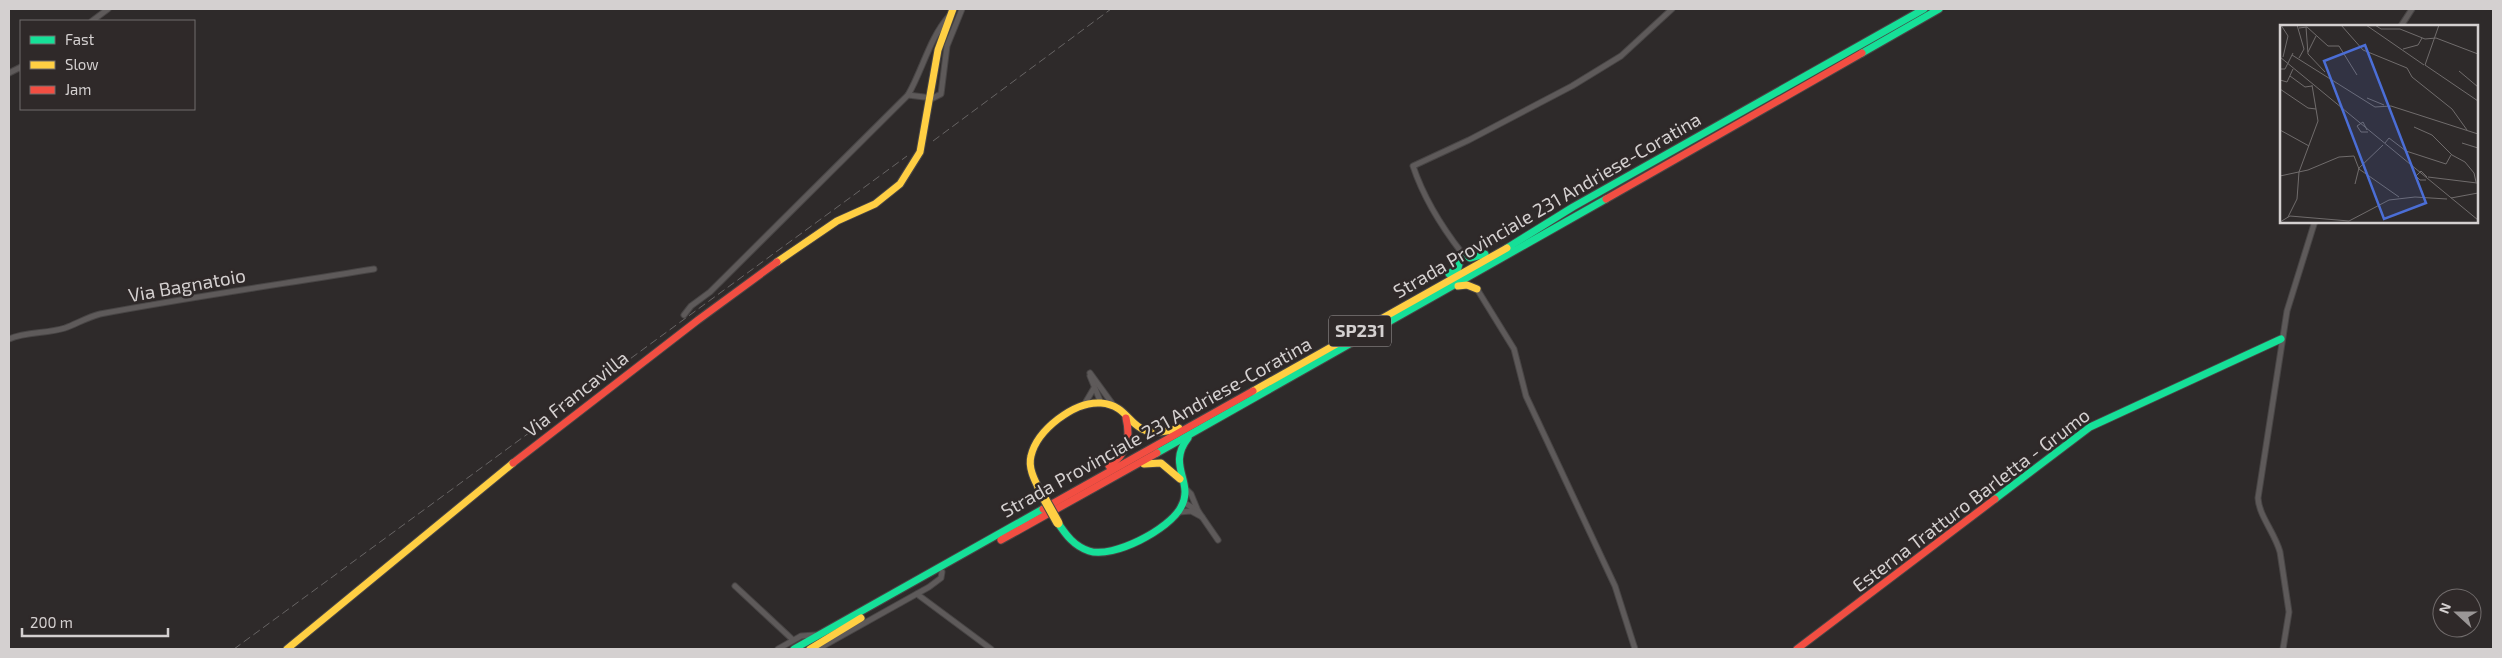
<svg xmlns="http://www.w3.org/2000/svg" width="2502" height="658" font-family="'Exo 2',sans-serif">
  <style>
    .lines { fill: none; stroke-linecap: round; stroke-linejoin: round }
    .street-casing { stroke: #484545; stroke-width: 7 }
    .fast-casing { stroke: #484545; stroke-width: 9 }
    .slow-casing { stroke: #484545; stroke-width: 9 }
    .jam-casing { stroke: #484545; stroke-width: 9 }
    .street { stroke: #5e5a5a; stroke-width: 5 }
    .fast { stroke: #16e098; stroke-width: 7 }
    .slow { stroke: #ffcf43; stroke-width: 7 }
    .jam { stroke: #f24e42; stroke-width: 7 }
    .rail { stroke: #676464; stroke-width: 1; stroke-dasharray: 8 4; stroke-linecap: butt }
    .slow-bridge-casing { stroke: #484545; stroke-width: 11; stroke-linecap: butt }
    .slow-bridge { stroke: #ffcf43; stroke-width: 9 }
    .labels { text-anchor: middle; stroke-width: 5; stroke-linejoin: round; paint-order: stroke }
    .shield { fill: #2f2929; stroke: #a29e9e; stroke-width: 1 }
    .shield-label { font-size: 18px; font-weight: bold; fill: #d4d0d0 }
    .street-label { font-size: 19px; fill: #d4d0d0; stroke: #2f2929 }
    .inset-road { fill: none; stroke: #706c6c; stroke-width: 1 }
    .view { fill: #4b6ed6; fill-opacity: 0.15; stroke: #4b6ed6; stroke-width: 2.5 }
    .inset-edge { fill: none; stroke: #d4d0d0; stroke-width: 2.5 }
  </style>
  <rect width="100%" height="100%" fill="#2e2a2a"/>
  <g class="lines">
    <g class="street-casing">
      <g id="street">
        <path d="M92,21L108,9"/>
        <path d="M2401,26L2412,9"/>
        <path d="M9,73L21,67"/>
        <path d="M908,95L924,97"/>
        <path d="M933,98L941,94L947,46L962,9"/>
        <path d="M1462,253C1441,226 1424,199 1413,166L1469,140L1572,86L1621,56L1672,9"/>
        <path d="M1477,289L1514,349L1526,396L1615,586L1635,649"/>
        <path d="M684,315L691,306L710,292L908,95C923,69 929,39 949,16"/>
        <path d="M9,339C27,331 46,334 65,328C76,324 88,317 100,314C190,297 283,284 374,269"/>
        <path d="M1090,373L1114,406"/>
        <path d="M1090,376L1101,403"/>
        <path d="M1084,405L1094,388"/>
        <path d="M1185,488L1191,494L1198,511L1218,540"/>
        <path d="M1183,502L1198,511"/>
        <path d="M1179,512L1191,511L1202,517"/>
        <path d="M735,586L793,640"/>
        <path d="M917,594L991,649"/>
        <path d="M778,649L801,636L815,635"/>
        <path d="M818,649L929,587L941,578L942,572"/>
        <path d="M2283,649L2289,612L2280,552C2275,533 2259,516 2258,498L2287,311L2315,221"/>
      </g>
    </g>
    <g class="fast-casing">
      <g id="fast">
        <path d="M1862,53L1939,9"/>
        <path d="M1507,248L1573,207L1924,9"/>
        <path d="M1449,274L1458,268L1462,253L1470,258L1485,254"/>
        <path d="M1157,453L1606,199"/>
        <path d="M1995,499L2090,427L2281,339"/>
        <path d="M1058,523C1066,535 1074,546 1089,551C1113,559 1170,529 1181,507C1195,482 1166,466 1188,438"/>
        <path d="M794,649L1043,509"/>
      </g>
    </g>
    <g class="slow-casing">
      <g id="slow">
        <path d="M777,262L837,221L875,204L900,184L920,152L938,50L953,9"/>
        <path d="M1458,286L1467,285L1477,289"/>
        <path d="M1253,391L1507,248"/>
        <path d="M1144,464L1161,463L1180,479"/>
        <path d="M1039,489C1034,479 1028,467 1031,456C1037,430 1074,401 1101,403C1137,406 1126,445 1179,428"/>
        <path d="M287,649L513,463"/>
        <path d="M810,649L861,618"/>
      </g>
    </g>
    <g class="jam-casing">
      <g id="jam">
        <path d="M1606,199L1862,53"/>
        <path d="M513,463L698,320L777,262"/>
        <path d="M1109,466C1127,454 1131,439 1126,418"/>
        <path d="M1043,509L1253,391"/>
        <path d="M1001,540L1157,453"/>
        <path d="M1797,649L1995,499"/>
      </g>
    </g>
    <use href="#street" class="street"/>
    <use href="#fast" class="fast"/>
    <use href="#slow" class="slow"/>
    <use href="#jam" class="jam"/>
    <g class="rail">
      <path d="M933,141L1111,9"/>
      <path d="M234,649L907,156"/>
    </g>
    <g class="slow-bridge-casing">
      <path id="slow-bridge" d="M1039,489L1058,523"/>
    </g>
    <use href="#slow-bridge" class="slow-bridge"/>
  </g>
  <g class="labels">
    <rect class="shield" x="1329" y="315.5" width="62" height="31" rx="4"/>
    <g class="shield-label">
      <text x="1360" y="337">SP231</text>
    </g>
    <g class="street-label">
      <text transform="translate(1547 205) rotate(-30)" y="7">Strada Provinciale 231 Andriese-Coratina</text>
      <text transform="translate(187 285) rotate(-10)" y="7">Via Bagnatoio</text>
      <text transform="translate(576 394) rotate(-38)" y="7">Via Francavilla</text>
      <text transform="translate(1156 427) rotate(-29)" y="7">Strada Provinciale 231 Andriese-Coratina</text>
      <text transform="translate(1971 500) rotate(-37)" y="7">Esterna Tratturo Barletta - Grumo</text>
    </g>
  </g>
  <g transform="translate(2280 25)">
    <rect width="198" height="198" fill="#2e2a2a"/>
    <path class="inset-road" d="M1,0L8,11L3,32M17,0L24,24L19,33M61,0L83,25L127,43L132,52L172,84L187,105M86,0L144,40M95,0L101,4H120L145,14L156,13L198,29M26,2L28,29L45,47M19,3L27,2L48,21H59L77,50M123,24L138,20L142,13M28,27L36,11M12,30L95,82L111,81L198,109M0,32L198,195M145,40L198,76M145,40L159,0M0,44H5L13,28M179,46L198,62M10,51L25,62L32,61M0,55L7,57L13,44M0,64L28,83L36,84M87,73L104,80M134,102L152,110L172,130L185,137L194,148L196,157M0,105L29,121M87,105L83,97L77,101L81,107H88M105,118L109,113L126,126L166,139L171,130M182,118L198,123M0,151L28,145L59,132L74,131L79,144L119,172M148,152L197,158M146,155H140L136,151L141,146L147,152M75,159L79,143L103,120M171,173L198,168M8,192L17,174L19,147L38,96L32,60M0,197L10,191L69,196L109,175L135,172L167,174"/>
    <path class="view" d="M85,20L146,178L104,194L44,36Z"/>
    <rect width="198" height="198" class="inset-edge"/>
  </g>
  <rect width="2502" height="658" fill="none" stroke="#d4d0d0" stroke-width="20"/>
  <rect x="20" y="20" width="175" height="90" fill="#2f2929" stroke="#716c6c"/>
  <rect x="30" y="36" width="25" height="8" fill="#16e098" stroke="#716c6c"/>
  <text x="65" y="45" font-size="15" fill="#d4d0d0">Fast</text>
  <rect x="30" y="61" width="25" height="8" fill="#ffcf43" stroke="#716c6c"/>
  <text x="65" y="70" font-size="15" fill="#d4d0d0">Slow</text>
  <rect x="30" y="86" width="25" height="8" fill="#f24e42" stroke="#716c6c"/>
  <text x="65" y="95" font-size="15" fill="#d4d0d0">Jam</text>
  <g transform="translate(2457 613) rotate(291)"><circle r="24" fill="#2f2929" stroke="#716c6c"/>
  <path d="M0-4L9 19L0 12L-9 19Z" fill="#9a9696"/>
  <text y="-8" font-size="14" font-weight="bold" text-anchor="middle" fill="#d4d0d0">N</text>
  </g>
  <path d="M22 628v8h146v-8" fill="none" stroke="#d4d0d0" stroke-width="2.5"/>
  <text x="30" y="628" font-size="15" fill="#d4d0d0" stroke="#2f2929" stroke-width="4" paint-order="stroke">200 m</text>
</svg>
